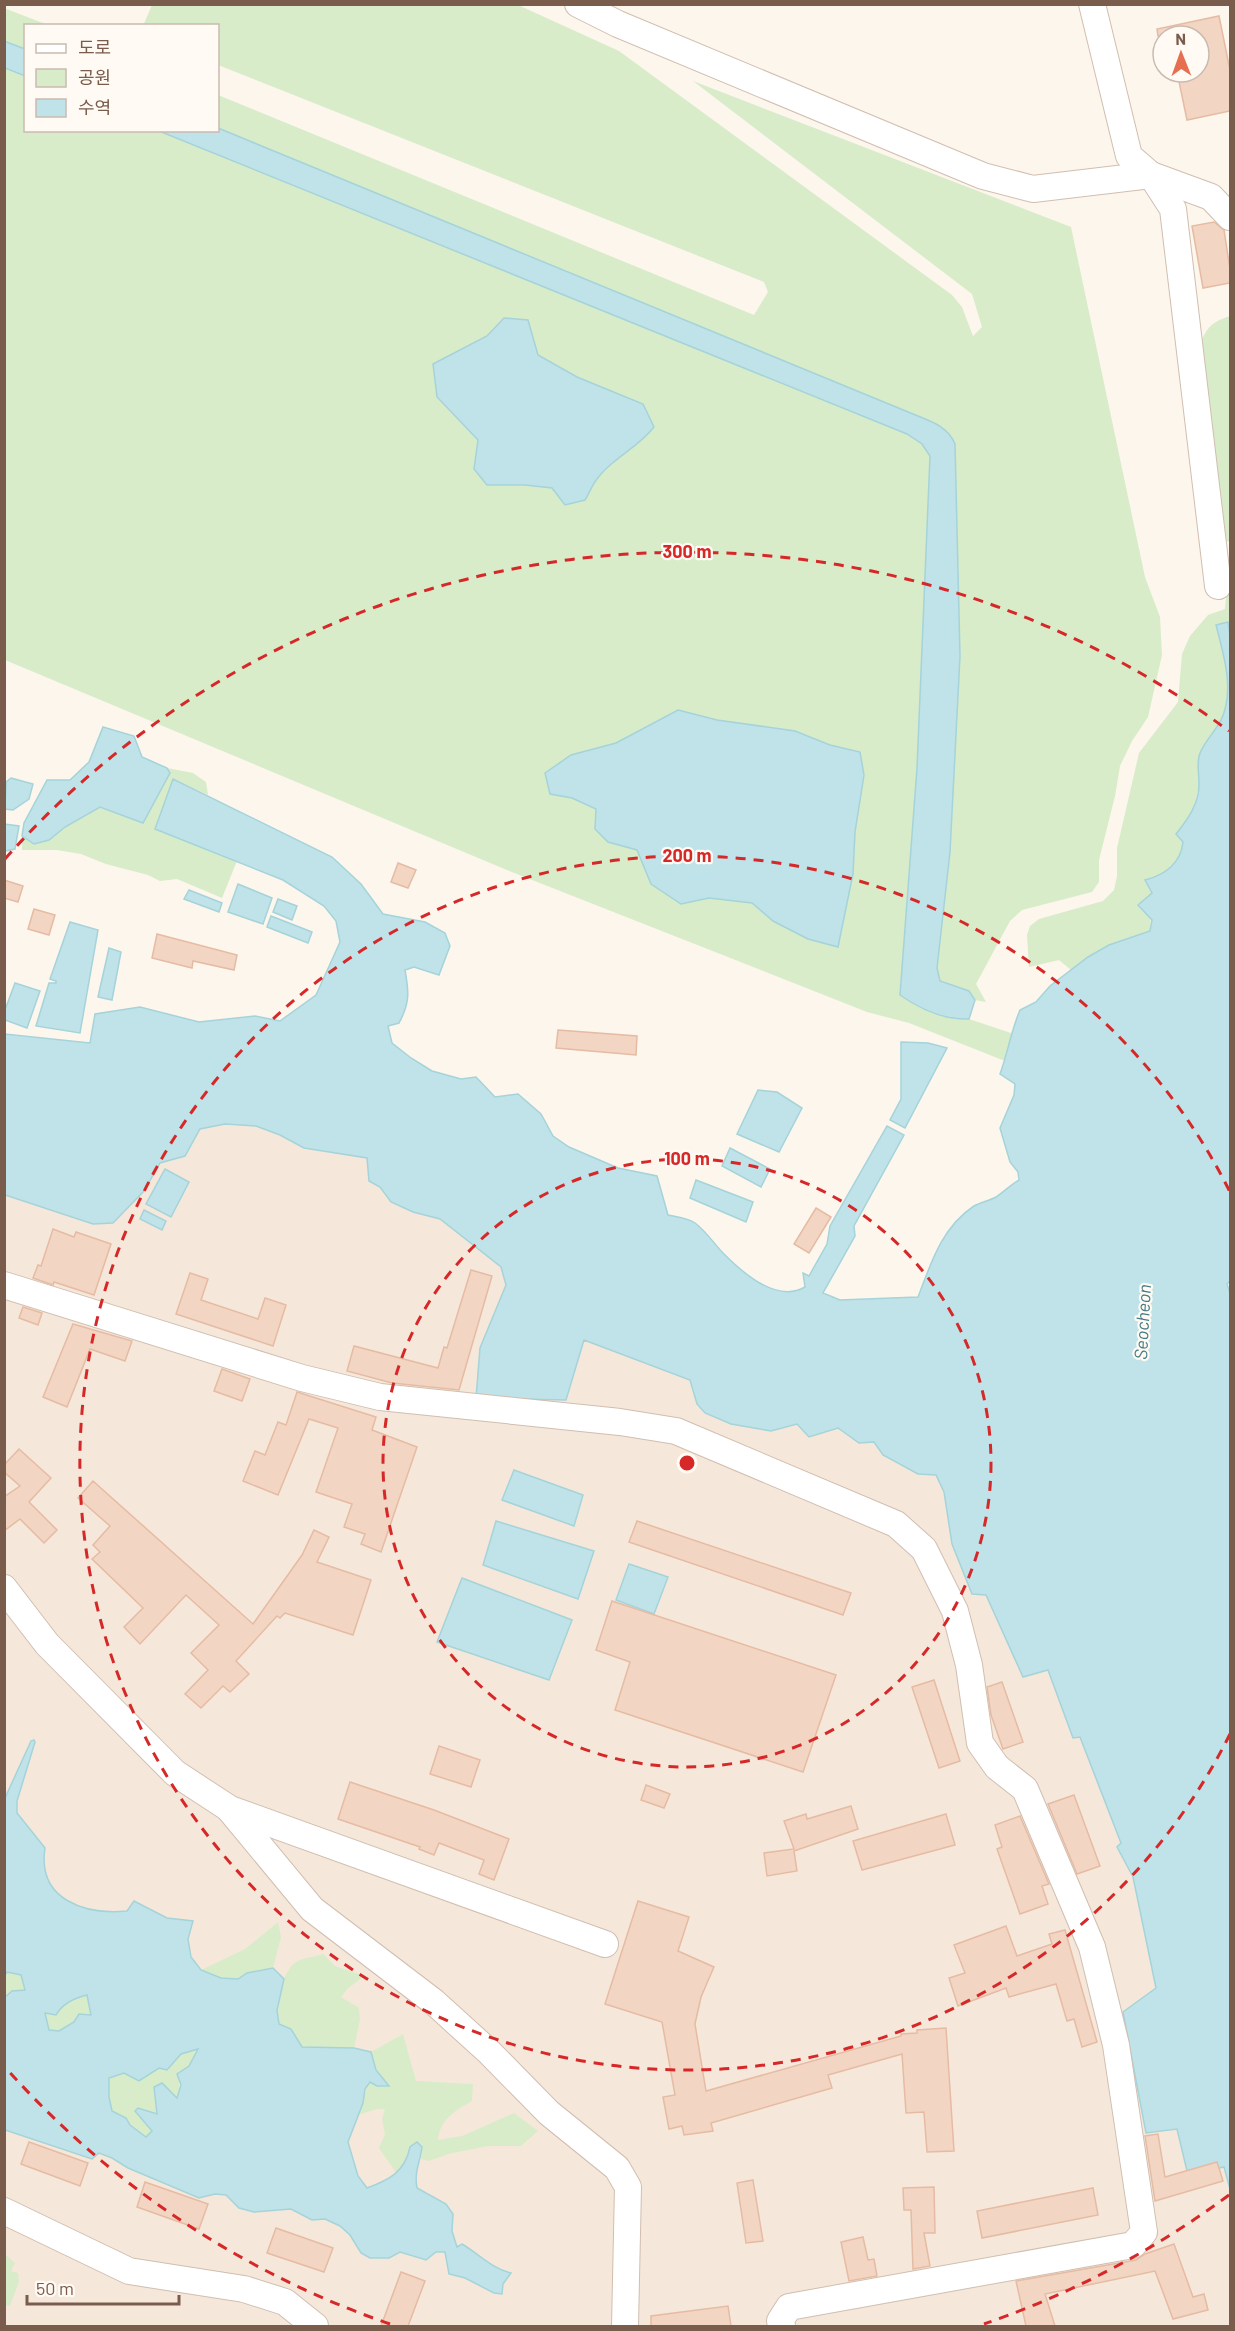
<svg xmlns="http://www.w3.org/2000/svg" width="1235" height="2331" font-family="Barlow,'Noto Sans KR',sans-serif">
  <style>
    .residential { fill: #f5e8da }
    .green { fill: #d8ecc9; fill-rule: evenodd }
    .water { fill: #bfe3e8; stroke: #a5d3da; stroke-width: 1.5; fill-rule: evenodd }
    .building { fill: #f3d5c3; stroke: #e6bba3; stroke-width: 1.5 }
    .lines { fill: none; stroke-linecap: round; stroke-linejoin: round }
    .minor-casing { stroke: #d1beb0; stroke-width: 28 }
    .minor { stroke: #fff; stroke-width: 26 }
    .ring { fill: none; stroke: #d62828; stroke-width: 3; stroke-dasharray: 10 8 }
    .labels { text-anchor: middle; stroke-width: 4.5; stroke-linejoin: round; paint-order: stroke }
    .water-label { font-size: 18px; font-style: italic; fill: #437c86; stroke: #fffaf3 }
    .centre { fill: #d62828; stroke: #fffaf3; stroke-width: 3 }
    .ring-label { font-size: 18px; text-anchor: middle; font-weight: bold; fill: #d62828; stroke: #fffaf3; stroke-width: 4.5; stroke-linejoin: round; paint-order: stroke }
  </style>
  <rect width="100%" height="100%" fill="#fdf6ec"/>
  <path class="residential" d="M344,1102L937,1401L1230,1858V2326H5L4,1110Z"/>
  <g class="green">
    <path d="M152,5H518L619,51L952,295L962,307L973,336L982,327L972,294L693,81L1071,227L1145,577L1160,617L1162,655L1148,717L1132,741L1120,766L1115,796L1099,860V882L1092,892L1022,910L1010,921L976,984L986,1002L975,1000L969,991L940,981L937,968L950,852L960,656L955,444C948,426 931,421 913,414L218,128V95L754,315L768,292L764,282L218,65V26H143Z"/>
    <path d="M4,8L48,25L26,26L25,49L5,41Z"/>
    <path d="M4,68L25,76L26,130L159,131L907,434L922,444L930,456L917,768L900,994L958,1019H969L1011,1033V1044L1005,1061L909,1023L867,1012L507,870L5,660ZM504,318L538,355L577,377L643,404L616,461L597,479L585,500L552,488L525,485L474,469L478,440L437,397L433,364L487,336ZM678,710L717,720L795,731L830,745L860,752L864,775L854,832L853,874L838,946L808,939L773,921L752,902L709,898L681,904L651,884L637,850L608,842L595,829L596,809L572,798L550,794L571,755L616,743Z"/>
    <path d="M1230,316V541L1225,542L1197,351C1206,330 1208,323 1230,316Z"/>
    <path d="M1230,581V636L1228,622L1216,625L1227,670V708L1198,767L1199,786L1193,810L1187,821L1182,854L1162,876L1152,893L1150,931L1109,945L1071,970L1059,960L1029,967L1027,935L1030,926L1039,919L1103,901L1114,890L1117,876V848L1139,753L1178,702L1182,654L1190,636L1208,615L1225,609L1227,585Z"/>
    <path d="M167,768L193,773L206,782L208,795L173,779L155,829L237,861L222,898L177,879L160,881L148,875L106,864L81,854L57,850H22V836L34,844L49,840L65,827L100,807L143,823L170,773Z"/>
    <path d="M278,1922L281,1937L273,1968L247,1973L238,1979L221,1978L201,1970L245,1949Z"/>
    <path d="M323,1954L335,1966L364,1976L347,1989L341,1997L359,2008L360,2020L354,2048L302,2047L291,2029L279,2025C276,2007 280,1968 300,1960C307,1957 315,1957 323,1954Z"/>
    <path d="M7,1972L21,1974L25,1991L5,1997V1975Z"/>
    <path d="M87,1995L91,2015L79,2014L74,2022L59,2031L49,2030L45,2013L56,2015C63,2003 74,1999 87,1995Z"/>
    <path d="M403,2034L416,2081L473,2084L472,2101C455,2111 440,2119 438,2140L462,2136L514,2113L538,2131L521,2146H488L448,2154L429,2161L421,2159L422,2147H410L408,2158L397,2174L379,2148L385,2134L382,2119L385,2109H377L358,2115C363,2104 364,2092 370,2082L377,2086H389L376,2070L371,2052Z"/>
    <path d="M199,2049L189,2066L177,2074C184,2096 174,2101 157,2114L138,2108L145,2124L153,2132L145,2137C133,2127 126,2118 112,2111L109,2097V2078L124,2073L139,2081L159,2068L168,2070L181,2054Z"/>
    <path d="M4,2253L15,2263L11,2271L18,2273L19,2282L10,2306L5,2305Z"/>
  </g>
  <g class="water">
    <path d="M4,41L25,49V76L5,68Z"/>
    <path d="M218,128L913,414C930,421 948,426 955,444L960,656L950,852L937,968L940,981L969,991L975,1000L969,1019C944,1020 920,1009 900,995L917,768L930,456L922,444L907,434L159,131L218,130Z"/>
    <path d="M504,318L528,320L538,355L577,377L643,404L654,427C638,448 612,458 597,479C592,485 589,494 585,500L565,505L552,488L525,485H487L474,469L478,440L437,397L433,364L487,336Z"/>
    <path d="M1228,622L1230,636V1281L1227,1284L1230,1293V2189L1224,2167L1188,2175L1177,2129L1146,2133L1123,2012L1156,1988L1133,1877L1117,1847L1121,1843L1080,1737L1073,1738L1048,1670L1023,1677L986,1595L972,1594L952,1544L944,1492L936,1475L918,1474L883,1455L874,1442L859,1443L838,1428L809,1437L797,1424L771,1431L731,1424L705,1413L697,1404L690,1380L584,1340L566,1400L476,1398L480,1348L506,1285L501,1267L440,1219L413,1212L391,1202L380,1187L369,1181L367,1158L304,1148L280,1135L256,1126L225,1124L200,1129L185,1156L160,1163L144,1191L113,1223L93,1224L5,1195V1034L90,1043L95,1014L140,1007L199,1022L255,1016L280,1021L316,995L340,942L336,921L324,906L283,880L155,829L173,779L332,857L361,884L383,914L425,922L445,933L450,946L439,975L414,967L405,970C409,992 410,1003 399,1023L388,1026L392,1043L411,1058L432,1071L461,1079L476,1077L495,1097L518,1094L541,1114L553,1136L569,1147L618,1168L657,1176L668,1215C677,1217 688,1218 695,1223C707,1232 714,1244 724,1254C744,1274 777,1303 805,1287L803,1273L809,1276L827,1244L830,1226L887,1126L904,1135L854,1226L855,1236L823,1293L840,1300L918,1297C931,1263 942,1227 974,1206C981,1202 989,1201 996,1197C1004,1192 1010,1185 1019,1180L1018,1172L1010,1162L1000,1128L1014,1095L1015,1084L1000,1074C1008,1052 1011,1031 1020,1010L1036,1002L1050,986L1088,957L1109,945L1150,931L1152,920L1138,905L1152,893L1145,880C1165,875 1181,863 1183,842L1176,834C1188,819 1199,804 1199,784C1199,774 1197,766 1199,756C1202,744 1215,732 1221,720C1235,691 1224,656 1216,625Z"/>
    <path d="M678,710L717,720L795,731L830,745L860,752L864,775L855,832L853,874L838,947L808,939L773,921L752,903L709,898L681,904L651,884L637,850L608,842L595,829L596,809L572,798L550,794L545,773L571,755L616,743Z"/>
    <path d="M103,727L134,736L142,757L167,768L170,773L143,823L100,807L65,827L49,840L34,844L22,836L24,823L47,780H70L89,762Z"/>
    <path d="M11,778L33,784L29,799L13,810L5,809L6,782Z"/>
    <path d="M4,824L19,826L15,849L5,851Z"/>
    <path d="M238,884L272,898L263,924L228,912Z"/>
    <path d="M189,890L222,903L219,912L184,899Z"/>
    <path d="M278,899L297,906L292,920L273,912Z"/>
    <path d="M271,916L312,932L308,943L267,927Z"/>
    <path d="M70,922L98,930L80,1033L36,1026L49,983H56V981L50,979Z"/>
    <path d="M109,948L121,952L112,1000L98,997Z"/>
    <path d="M15,983L40,991L27,1028L5,1020V1010Z"/>
    <path d="M901,1042L928,1043L947,1048L905,1128L890,1120L901,1099Z"/>
    <path d="M758,1090L777,1092L802,1108L779,1152L737,1134Z"/>
    <path d="M730,1148L770,1169L761,1187L722,1166Z"/>
    <path d="M165,1169L189,1182L171,1217L146,1204Z"/>
    <path d="M696,1180L753,1202L746,1222L690,1198Z"/>
    <path d="M144,1210L166,1221L162,1230L140,1219Z"/>
    <path d="M514,1470L583,1495L574,1526L502,1500Z"/>
    <path d="M496,1521L594,1551L578,1599L483,1565Z"/>
    <path d="M629,1564L668,1577L654,1614L616,1600Z"/>
    <path d="M462,1578L572,1620L549,1680L437,1642Z"/>
    <path d="M34,1740L35,1742L17,1801V1813L45,1848C37,1900 85,1915 127,1911L134,1901L167,1918L193,1921L188,1939L191,1957L201,1970L221,1978L238,1979L247,1973L273,1968L284,1979L277,2010L279,2024L291,2029L302,2047L354,2048L371,2052L376,2070L389,2086H377L370,2082L365,2089L363,2103L348,2142L358,2176L367,2188C389,2180 405,2172 410,2147L417,2142L422,2147C420,2163 414,2171 417,2188L446,2204L453,2214L452,2231L457,2247L462,2244C479,2254 491,2268 511,2273L503,2284L502,2294L494,2293L465,2278L449,2274L445,2252H436L426,2260L400,2252L389,2258H370L361,2253L350,2235L340,2226L325,2219L312,2220L291,2209L254,2212L239,2208L226,2195L215,2194L199,2198L128,2168L112,2158L99,2153L92,2159L5,2130V1997L12,1991L25,1990L21,1975L7,1972L5,1975V1798L31,1741ZM87,1995L91,2015L79,2014L74,2022L59,2031L49,2030L45,2013L56,2015C63,2003 74,1998 87,1995ZM198,2049L189,2066L177,2074L181,2085L177,2098L162,2083L154,2087L157,2114L138,2108L135,2111L152,2131L146,2137L130,2125L126,2118L112,2111L109,2097V2078L124,2073L139,2081L159,2068L167,2070L181,2054Z"/>
  </g>
  <g class="building">
    <path d="M1219,16L1230,70V111L1187,120L1177,72H1199V36H1158L1157,29Z"/>
    <path d="M1214,222L1224,230L1230,269V283L1203,288L1192,226Z"/>
    <path d="M398,863L416,870L408,888L391,882Z"/>
    <path d="M4,880L23,886L18,902L4,898Z"/>
    <path d="M34,909L55,915L49,935L28,929Z"/>
    <path d="M157,934L237,955L234,970L193,961L192,968L152,958Z"/>
    <path d="M558,1030L637,1036L636,1055L556,1048Z"/>
    <path d="M816,1208L831,1217L809,1253L794,1244Z"/>
    <path d="M53,1229L74,1237L76,1232L111,1244L94,1295L54,1282L53,1285L33,1278L38,1265L41,1266Z"/>
    <path d="M471,1270L492,1276L459,1390L392,1383L347,1371L354,1346L438,1368L444,1347L447,1348Z"/>
    <path d="M190,1273L208,1279L201,1300L258,1319L265,1298L286,1305L273,1346L176,1314Z"/>
    <path d="M23,1307L42,1313L38,1325L19,1318Z"/>
    <path d="M73,1324L132,1341L125,1361L90,1349L67,1407L43,1397Z"/>
    <path d="M222,1369L250,1379L242,1401L214,1391Z"/>
    <path d="M297,1392L376,1417L372,1430L417,1447L381,1552L361,1544L365,1534L344,1527L352,1504L316,1492L338,1428L309,1419L278,1495L243,1481L255,1451L265,1455L278,1422L286,1425Z"/>
    <path d="M19,1449L51,1478L29,1502L57,1530L44,1543L20,1519L4,1531V1497L20,1486L4,1472V1465Z"/>
    <path d="M93,1481L253,1624L302,1555L314,1530L329,1537L317,1562L371,1580L353,1635L285,1613L280,1618L277,1616L236,1661L249,1674L230,1692L223,1686L201,1708L185,1694L208,1670L191,1653L219,1625L186,1595L140,1644L124,1627L143,1608L92,1559L100,1552L93,1545L110,1526L78,1498Z"/>
    <path d="M637,1521L851,1593L843,1615L629,1542Z"/>
    <path d="M612,1601L836,1675L803,1772L615,1710L630,1662L596,1650Z"/>
    <path d="M934,1680L960,1761L939,1768L912,1687Z"/>
    <path d="M1002,1682L1023,1742L1003,1749L991,1715L987,1687Z"/>
    <path d="M439,1746L480,1760L471,1787L430,1774Z"/>
    <path d="M350,1782L434,1810L509,1839L494,1880L479,1874L484,1860L439,1843L434,1855L419,1849L420,1847L338,1819Z"/>
    <path d="M646,1785L670,1794L664,1808L641,1800Z"/>
    <path d="M1074,1795L1100,1866L1077,1874L1048,1804Z"/>
    <path d="M851,1806L858,1829L794,1851L797,1871L767,1876L764,1853L794,1849L784,1821L806,1814L807,1819Z"/>
    <path d="M946,1814L955,1845L862,1870L853,1841Z"/>
    <path d="M1020,1816L1049,1884L1042,1886L1048,1904L1020,1914L997,1849L1002,1847L995,1825Z"/>
    <path d="M638,1901L689,1917L678,1951L714,1967L701,1997L695,2024L706,2091L901,2036V2034L917,2033V2030L946,2028L954,2151L927,2152L924,2112L906,2113L902,2054L828,2075L832,2088L711,2123L713,2131L684,2135L682,2126L669,2129L663,2097L675,2095L662,2022L605,2004Z"/>
    <path d="M1006,1926L1017,1956L1052,1944L1049,1934L1065,1930L1097,2042L1082,2047L1074,2019L1067,2021L1056,1984L1009,1997L1006,1988L958,2006L949,1978L965,1973L954,1945Z"/>
    <path d="M1158,2134L1165,2177L1217,2162L1223,2181L1155,2201L1145,2136Z"/>
    <path d="M29,2142L88,2163L80,2186L21,2164Z"/>
    <path d="M753,2180L763,2241L746,2243L737,2183Z"/>
    <path d="M145,2182L208,2204L199,2229L137,2207Z"/>
    <path d="M934,2187L935,2233H924L930,2266L913,2269L911,2210H904L903,2188Z"/>
    <path d="M1093,2188L1098,2215L982,2238L977,2211Z"/>
    <path d="M276,2228L333,2248L324,2272L267,2253Z"/>
    <path d="M863,2237L868,2260L874,2259L877,2276L849,2281L841,2242Z"/>
    <path d="M1174,2244L1193,2297L1204,2294L1208,2310L1173,2319L1155,2271L1045,2294L1055,2326H1026L1016,2281L1136,2260L1145,2254Z"/>
    <path d="M401,2272L425,2281L408,2326H381Z"/>
    <path d="M728,2306L731,2326H651V2316Z"/>
  </g>
  <g class="lines">
    <g class="minor-casing">
      <g id="minor">
        <path d="M578,4L618,24L983,176L1033,189L1151,175L1211,197L1230,217"/>
        <path d="M1092,4L1129,156L1151,175L1173,209L1218,586"/>
        <path d="M4,1285L302,1378L380,1397L620,1422L676,1431L896,1524L924,1549L955,1611L969,1665L980,1743L997,1767L1025,1789L1092,1947L1116,2045L1144,2232L1133,2245L789,2307L780,2321L782,2326"/>
        <path d="M4,1588L47,1644L175,1773L230,1809L605,1944"/>
        <path d="M230,1810L312,1909L434,2002L489,2052L549,2113L617,2168L628,2187L625,2326"/>
        <path d="M4,2211L129,2271L244,2289L285,2302L315,2326"/>
      </g>
    </g>
    <use href="#minor" class="minor"/>
  </g>
  <g class="ring">
    <circle cx="687" cy="1463" r="304"/>
    <path d="M1230 1734A607 607 0 1 1 1230 1192"/>
    <path d="M1229 2195A911 911 0 0 1 984 2324M390 2324A911 911 0 0 1 5 2067M5 859A911 911 0 0 1 1229 731"/>
  </g>
  <g class="labels">
    <g class="water-label">
      <text transform="translate(1143 1322) rotate(-87)" y="6">Seocheon</text>
    </g>
  </g>
  <circle cx="687" cy="1463" r="9" class="centre"/>
  <g class="ring-label">
    <text x="687" y="558">300 m</text>
    <text x="687" y="862">200 m</text>
    <text x="687" y="1165">100 m</text>
  </g>
  <rect width="1235" height="2331" fill="none" stroke="#7a5c4d" stroke-width="12"/>
  <rect x="24" y="24" width="195" height="108" fill="#fffaf3" stroke="#cabbb1" stroke-width="1.5"/>
  <rect x="36" y="44" width="30" height="9" fill="#ffffff" stroke="#cabbb1" stroke-width="1.5"/>
  <text x="78" y="54" font-size="18" fill="#7a5c4d">도로</text>
  <rect x="36" y="69" width="30" height="18" fill="#d8ecc9" stroke="#cabbb1" stroke-width="1.5"/>
  <text x="78" y="84" font-size="18" fill="#7a5c4d">공원</text>
  <rect x="36" y="99" width="30" height="18" fill="#bfe3e8" stroke="#cabbb1" stroke-width="1.5"/>
  <text x="78" y="114" font-size="18" fill="#7a5c4d">수역</text>
  <g transform="translate(1181 54) rotate(359)"><circle r="28" fill="#fffaf3" stroke="#cabbb1" stroke-width="1.5"/>
  <path d="M0-4.5L10 22L0 15L-10 22Z" fill="#e76f51"/>
  <text y="-9" font-size="16" font-weight="bold" text-anchor="middle" fill="#7a5c4d">N</text>
  </g>
  <path d="M27 2295v9h152v-9" fill="none" stroke="#7a5c4d" stroke-width="3"/>
  <text x="36" y="2295" font-size="18" fill="#7a5c4d" stroke="#fffaf3" stroke-width="4.5" paint-order="stroke">50 m</text>
</svg>
